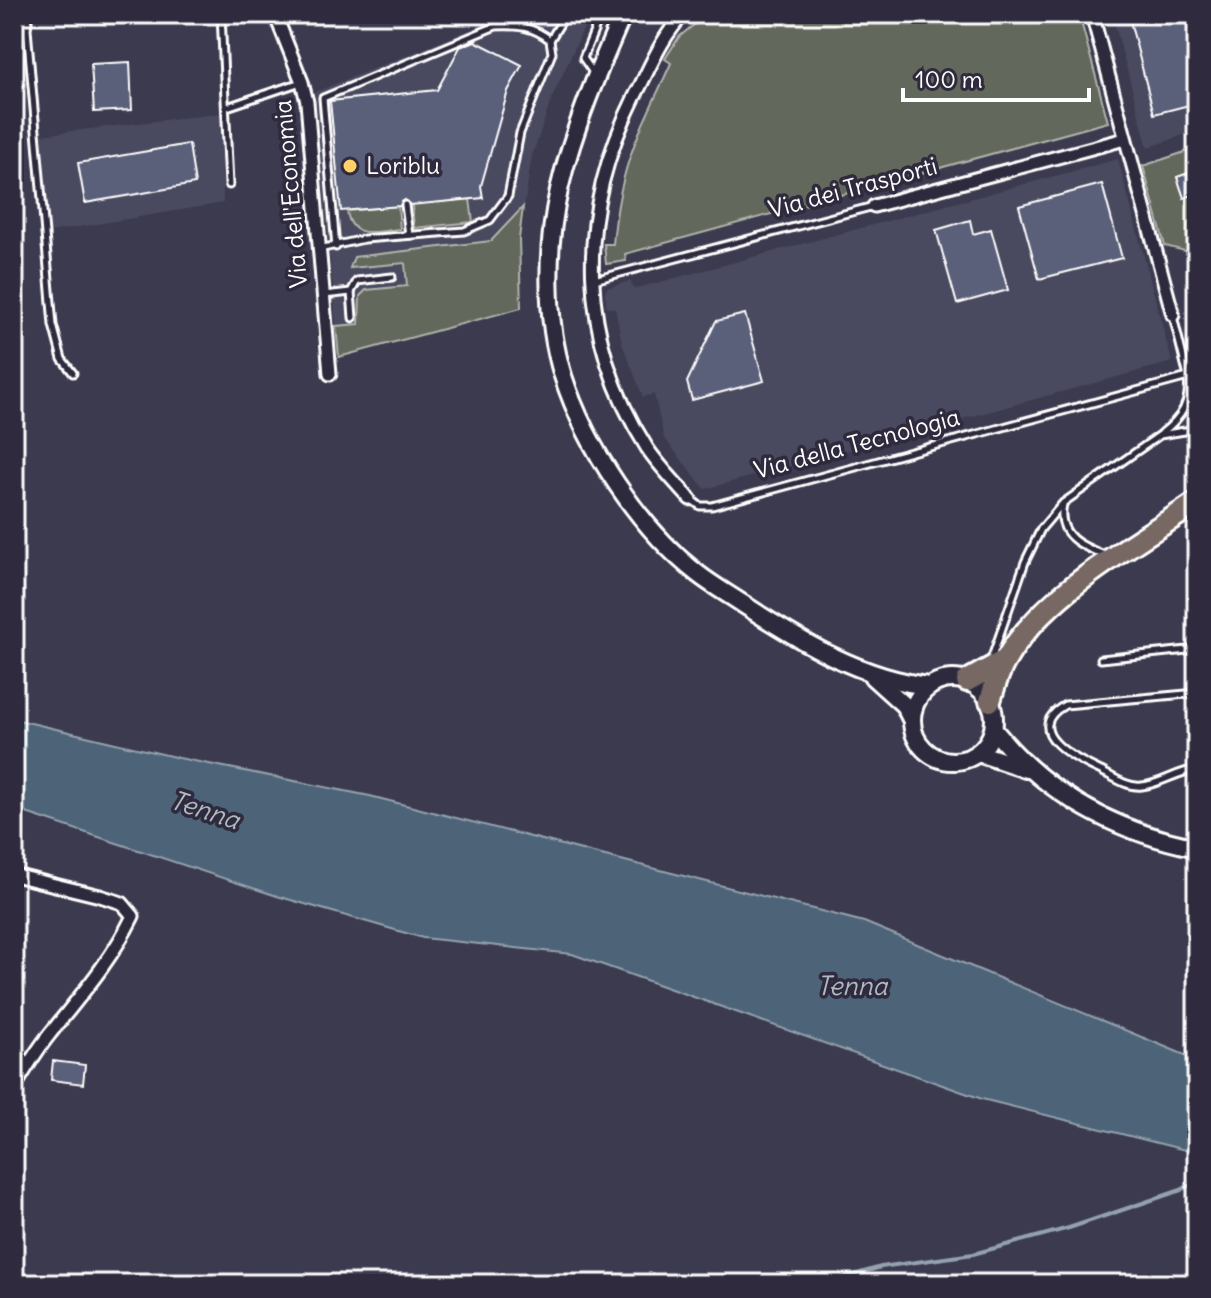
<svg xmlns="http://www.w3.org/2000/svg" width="1211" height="1298" font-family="Delius,sans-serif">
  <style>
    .built { fill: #49495f }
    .green { fill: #63685b; stroke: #b1b4ad; stroke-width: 2 }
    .water { fill: #4d6478; stroke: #94a2ae; stroke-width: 2 }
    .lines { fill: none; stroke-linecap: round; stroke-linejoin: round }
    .stream { stroke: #94a2ae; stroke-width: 4 }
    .building { fill: #5a5e7a; stroke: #fff; stroke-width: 2 }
    .service-casing { stroke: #fff; stroke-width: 11 }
    .minor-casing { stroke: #fff; stroke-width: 17 }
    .secondary-casing { stroke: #fff; stroke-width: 22 }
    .motorway-casing { stroke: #fff; stroke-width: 26 }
    .service { stroke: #2f2a3d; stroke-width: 5 }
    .minor { stroke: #2f2a3d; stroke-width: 11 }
    .secondary { stroke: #2f2a3d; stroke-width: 16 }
    .motorway { stroke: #776864; stroke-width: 20 }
    .poi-dot { fill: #ffd166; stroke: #2f2a3d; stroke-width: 3 }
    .labels { text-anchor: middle; stroke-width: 7; stroke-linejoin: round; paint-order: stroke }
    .poi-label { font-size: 24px; fill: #fff; stroke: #2f2a3d; text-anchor: start }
    .street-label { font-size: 24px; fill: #fff; stroke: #2f2a3d }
    .water-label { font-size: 26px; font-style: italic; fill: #afb9c2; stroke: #2f2a3d }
  </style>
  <rect width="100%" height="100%" fill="#3c3a4f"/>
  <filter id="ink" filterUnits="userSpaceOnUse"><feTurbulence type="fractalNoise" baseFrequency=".0125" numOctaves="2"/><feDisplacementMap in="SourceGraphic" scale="16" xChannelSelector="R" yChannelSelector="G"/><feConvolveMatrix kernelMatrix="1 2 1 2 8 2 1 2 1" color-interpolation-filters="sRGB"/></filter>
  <g filter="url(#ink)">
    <g class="built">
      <path d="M510,14H590L552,98L532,156L519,239L521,308L339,357L315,92Z"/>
      <path d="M1112,14H1197V130L1148,148Z"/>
      <path d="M221,113L223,203L49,232L41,135Z"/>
      <path d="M1118,159L1172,362L705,489L664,438L654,394L643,397L622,343L615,308H607L605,293L607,288L630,281L634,289Z"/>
    </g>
    <g class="green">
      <path d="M707,14H1079L1108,122L625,254L626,261L606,264L604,244H613C615,222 618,199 624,177C634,137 655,100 671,63L665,59L679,37Z"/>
      <path d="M1197,148V170L1177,177L1184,197L1197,193V254L1165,246L1143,166Z"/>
      <path d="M470,199L473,222L414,228L412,204Z"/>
      <path d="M398,206L400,229C377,231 351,241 347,211Z"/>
      <path d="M523,207L519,239L521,308L339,357L336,326L359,324L360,296L366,290L407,286L405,263L350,268L354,257L491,241Z"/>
    </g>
    <path class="water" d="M14,719L179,758L370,796L864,922L1197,1060V1153L982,1099L572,954L423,938L277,896L14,809Z"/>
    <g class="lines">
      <path class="stream" d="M822,1284L881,1267L973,1254L1069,1228L1181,1190L1197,1181"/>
    </g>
    <g class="building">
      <path d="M1156,14H1197V103L1154,114L1130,21Z"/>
      <path d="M475,41L522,65L508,91L481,186L483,198L410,205L405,200L400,206L341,211L330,101L437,90L460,47Z"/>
      <path d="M130,62L132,110L94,112L91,64Z"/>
      <path d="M189,144L195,184L85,203L78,163Z"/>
      <path d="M1197,170V193L1184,198L1177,177Z"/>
      <path d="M1102,184L1122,258L1039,279L1019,206Z"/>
      <path d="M970,220L973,234L991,229L1008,290L957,304L936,230Z"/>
      <path d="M745,314L764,381L692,400L687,382L716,321Z"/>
      <path d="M53,1061L85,1065L83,1084L51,1080Z"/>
    </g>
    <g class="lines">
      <g class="service-casing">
        <g id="service">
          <path d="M29,14L27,29L53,325L62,359L73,373"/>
          <path d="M221,14L229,185"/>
          <path d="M550,40L566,14"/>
          <path d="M594,74L583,58L601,14"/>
          <path d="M227,107L301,82"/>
          <path d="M405,205L409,235"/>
          <path d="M319,249L364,239L464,231L490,220L508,196L520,133L552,53L550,40C533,26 517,25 496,26L323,98L336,247"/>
          <path d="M594,280L874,206"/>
          <path d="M324,295L351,292"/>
          <path d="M353,318L351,292L357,281L392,277"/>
          <path d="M1162,433C1182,417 1191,403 1188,377"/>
          <path d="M692,500L700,506H712L1188,377L1173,316"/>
          <path d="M1063,504C1056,536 1081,546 1107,556"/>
          <path d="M1101,659L1197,649"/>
          <path d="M991,660L1025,562L1041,529L1063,503L1160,435L1197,429"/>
          <path d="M1197,693L1065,705C1019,731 1077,760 1101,771C1113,777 1128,788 1142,786C1161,784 1178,771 1197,769"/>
        </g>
      </g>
      <g class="minor-casing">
        <g id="minor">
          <path d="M275,14L302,82L307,102L330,374"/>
          <path d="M684,14C661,37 649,70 634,98C576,214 577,337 647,448C659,466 676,483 690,499"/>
          <path d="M1092,14L1173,315"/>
          <path d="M874,206L1125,139"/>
          <path d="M14,875L100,896L122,903L133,916C111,961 80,996 49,1035C36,1051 25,1070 14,1088"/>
        </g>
      </g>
      <g class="secondary-casing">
        <g id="secondary">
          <path d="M623,14C598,71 573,129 559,190C546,248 545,318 563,376C586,447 639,528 698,574C712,585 728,594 743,604C798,640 864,680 930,686"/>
          <path d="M873,677L904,705L912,721"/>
          <circle cx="953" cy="720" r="41"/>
          <path d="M994,730C1046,795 1116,832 1197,848"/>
          <path d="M978,753L1026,769"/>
        </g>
      </g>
      <g class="motorway-casing">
        <g id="motorway">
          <path d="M967,681L1005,660"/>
          <path d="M990,701C994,687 998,673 1005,661C1043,593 1134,545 1197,502"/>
        </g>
      </g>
      <use href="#service" class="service"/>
      <use href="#minor" class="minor"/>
      <use href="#secondary" class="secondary"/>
      <use href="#motorway" class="motorway"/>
    </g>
  </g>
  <circle class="poi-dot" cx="350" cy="166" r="8"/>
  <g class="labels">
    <g class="poi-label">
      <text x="366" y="174">Loriblu</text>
    </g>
    <g class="street-label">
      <text transform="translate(853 188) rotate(-15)" y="8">Via dei Trasporti</text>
      <text transform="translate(291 194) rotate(-95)" y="8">Via dell'Economia</text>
      <text transform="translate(857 444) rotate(-15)" y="8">Via della Tecnologia</text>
    </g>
    <g class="water-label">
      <text transform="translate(205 810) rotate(18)" y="9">Tenna</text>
      <text x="852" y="995">Tenna</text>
    </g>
  </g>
  <rect width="1211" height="1298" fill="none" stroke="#2f2a3d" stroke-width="48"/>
  <rect x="24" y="24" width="1163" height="1250" fill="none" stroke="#fff" stroke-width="3" filter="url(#ink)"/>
  <path d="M903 88v12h186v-12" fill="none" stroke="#ffffff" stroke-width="4"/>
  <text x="915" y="88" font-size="24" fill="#ffffff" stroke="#2f2a3d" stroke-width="6" paint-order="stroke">100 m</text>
</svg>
